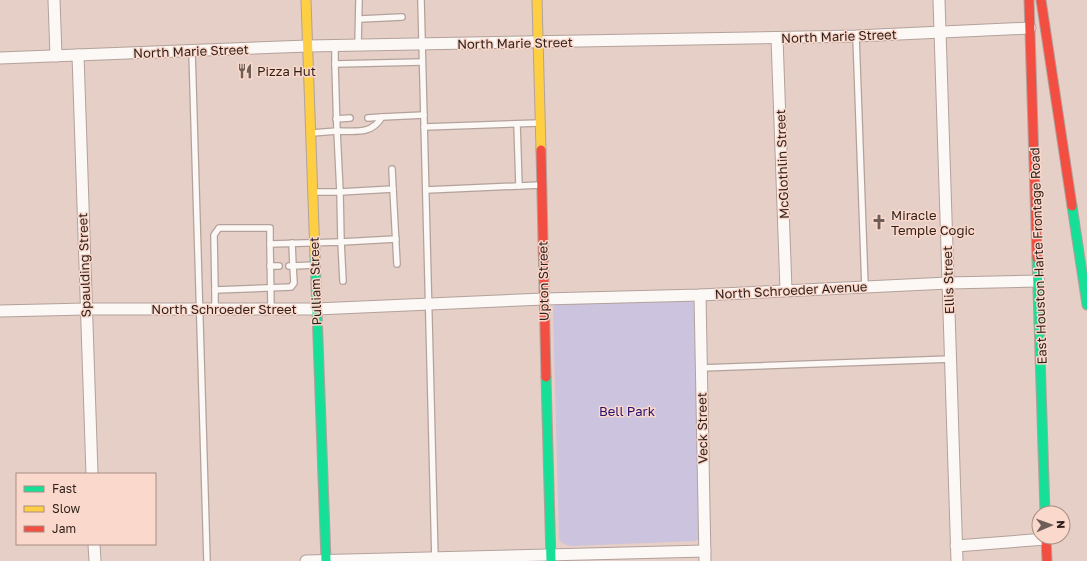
<svg xmlns="http://www.w3.org/2000/svg" width="1087" height="561" font-family="'Golos Text',sans-serif">
  <style>
    .green { fill: #ccc3df }
    .lines { fill: none; stroke-linecap: round; stroke-linejoin: round }
    .lane-casing { stroke: #b3a19b; stroke-width: 8 }
    .street-casing { stroke: #b3a19b; stroke-width: 13 }
    .fast-casing { stroke: #b3a19b; stroke-width: 11 }
    .slow-casing { stroke: #b3a19b; stroke-width: 11 }
    .jam-casing { stroke: #b3a19b; stroke-width: 11 }
    .lane { stroke: #fbf8f6; stroke-width: 5.5 }
    .street { stroke: #fbf8f6; stroke-width: 11 }
    .fast { stroke: #16e098; stroke-width: 9 }
    .slow { stroke: #ffcf43; stroke-width: 9 }
    .jam { stroke: #f24e42; stroke-width: 9 }
    .labels { text-anchor: middle; stroke-width: 3; stroke-linejoin: round; paint-order: stroke }
    .street-label { font-size: 13px; fill: #2e1f19; stroke: #fad8cb }
    .poi-label { font-size: 13px; fill: #2e1f19; stroke: #fad8cb; text-anchor: start }
    .park-label { font-size: 13px; fill: #260f73; stroke: #fad8cb }
  </style>
  <rect width="100%" height="100%" fill="#e6cfc6"/>
  <path class="green" d="M690,299L696,305L699,539L696,541L570,546L562,543L559,539L553,308L554,305Z"/>
  <g class="lines">
    <g class="lane-casing">
      <g id="lane">
        <path d="M421,0L435,560"/>
        <path d="M360,19L402,17"/>
        <path d="M856,36L865,287"/>
        <path d="M358,45L359,0"/>
        <path d="M335,46V64L422,62"/>
        <path d="M192,51L207,561"/>
        <path d="M368,118L382,117"/>
        <path d="M336,119L350,118"/>
        <path d="M517,124L519,186"/>
        <path d="M424,127L540,123"/>
        <path d="M312,133L337,131L335,64"/>
        <path d="M392,169L393,189L340,192L337,131C356,131 371,135 382,117L424,115"/>
        <path d="M393,189L397,264"/>
        <path d="M426,190L541,185"/>
        <path d="M314,192H340L341,242L396,239"/>
        <path d="M270,244V228H219L214,235L215,290L291,287L294,283L293,266L314,265"/>
        <path d="M270,266H279"/>
        <path d="M289,266H293L292,243"/>
        <path d="M215,309V290"/>
        <path d="M271,309L270,244L341,242L343,281"/>
        <path d="M701,368L951,359"/>
      </g>
    </g>
    <g class="street-casing">
      <g id="street">
        <path d="M54,0L56,56"/>
        <path d="M939,0L957,561"/>
        <path d="M777,38L786,290"/>
        <path d="M78,55L92,474"/>
        <path d="M0,58L308,46L856,36L1030,28"/>
        <path d="M700,295L705,561"/>
        <path d="M0,311L86,309H316L544,299L700,295L948,283L1039,281"/>
        <path d="M94,544L95,561"/>
        <path d="M956,546L1046,539"/>
        <path d="M306,561L705,551"/>
      </g>
    </g>
    <g class="fast-casing">
      <g id="fast">
        <path d="M1072,206L1087,305"/>
        <path d="M315,256L326,561"/>
        <path d="M1037,258L1045,513"/>
        <path d="M546,377L551,561"/>
      </g>
    </g>
    <g class="slow-casing">
      <g id="slow">
        <path d="M306,0L315,256"/>
        <path d="M537,0L541,150"/>
      </g>
    </g>
    <g class="jam-casing">
      <g id="jam">
        <path d="M1029,0L1037,258"/>
        <path d="M1041,0L1072,206"/>
        <path d="M541,150L546,377"/>
        <path d="M1046,537L1047,561"/>
      </g>
    </g>
    <use href="#lane" class="lane"/>
    <use href="#street" class="street"/>
    <use href="#fast" class="fast"/>
    <use href="#slow" class="slow"/>
    <use href="#jam" class="jam"/>
  </g>
  <defs>
    <g id="restaurant-bare" transform="scale(1.2)"><path d="M-5-6h1v4h1v-4h1v4h1v-4h1v5L-1.5 .5V6h-2V.5L-5-1ZM5-6V6H3V1.5H1.5Q1.5-4 5-6Z" fill="#6e5d56" stroke="#fad8cb" stroke-width="2.5" paint-order="stroke"/></g>
    <g id="church-bare" transform="scale(1.2)"><path d="M-1.2-6h2.4v3.5h3.3v2.4h-3.3V6h-2.4V-.1h-3.3v-2.4h3.3Z" fill="#6e5d56" stroke="#fad8cb" stroke-width="2.5" paint-order="stroke"/></g>
  </defs>
  <g fill-rule="evenodd">
    <use href="#restaurant-bare" x="245" y="71"/>
    <use href="#church-bare" x="879" y="222"/>
  </g>
  <g class="labels">
    <g class="street-label">
      <text transform="translate(839 36) rotate(-2)" y="5">North Marie Street</text>
      <text transform="translate(515 43) rotate(-1)" y="5">North Marie Street</text>
      <text transform="translate(191 51) rotate(-2)" y="5">North Marie Street</text>
      <text transform="translate(782 164) rotate(-92)" y="5">McGlothlin Street</text>
      <text transform="translate(1038 256) rotate(-92)" y="5">East Houston Harte Frontage Road</text>
      <text transform="translate(84 265) rotate(-92)" y="5">Spaulding Street</text>
      <text transform="translate(948 280) rotate(-92)" y="5">Ellis Street</text>
      <text transform="translate(315 281) rotate(-92)" y="5">Pulliam Street</text>
      <text transform="translate(543 281) rotate(-91)" y="5">Upton Street</text>
      <text transform="translate(791 290) rotate(-3)" y="5">North Schroeder Avenue</text>
      <text x="224" y="314">North Schroeder Street</text>
      <text transform="translate(702 428) rotate(-91)" y="5">Veck Street</text>
    </g>
    <g class="poi-label">
      <text x="257" y="76">Pizza Hut</text>
      <text x="891" y="220">Miracle<tspan x="891" dy="15">Temple Cogic</tspan></text>
    </g>
    <g class="park-label">
      <text x="627" y="416">Bell Park</text>
    </g>
  </g>
  <rect x="16" y="473" width="140" height="72" fill="#fad8cb" stroke="#a88e84"/>
  <rect x="24" y="486" width="20" height="6" fill="#16e098" stroke="#a88e84"/>
  <text x="52" y="493" font-size="12" fill="#2e1f19">Fast</text>
  <rect x="24" y="506" width="20" height="6" fill="#ffcf43" stroke="#a88e84"/>
  <text x="52" y="513" font-size="12" fill="#2e1f19">Slow</text>
  <rect x="24" y="526" width="20" height="6" fill="#f24e42" stroke="#a88e84"/>
  <text x="52" y="533" font-size="12" fill="#2e1f19">Jam</text>
  <g transform="translate(1051 525) rotate(88)"><circle r="19" fill="#fad8cb" stroke="#a88e84"/>
  <path d="M0-3L7 15L0 10L-7 15Z" fill="#6e5d56"/>
  <text y="-6" font-size="11" font-weight="bold" text-anchor="middle" fill="#2e1f19">N</text>
  </g>
</svg>
